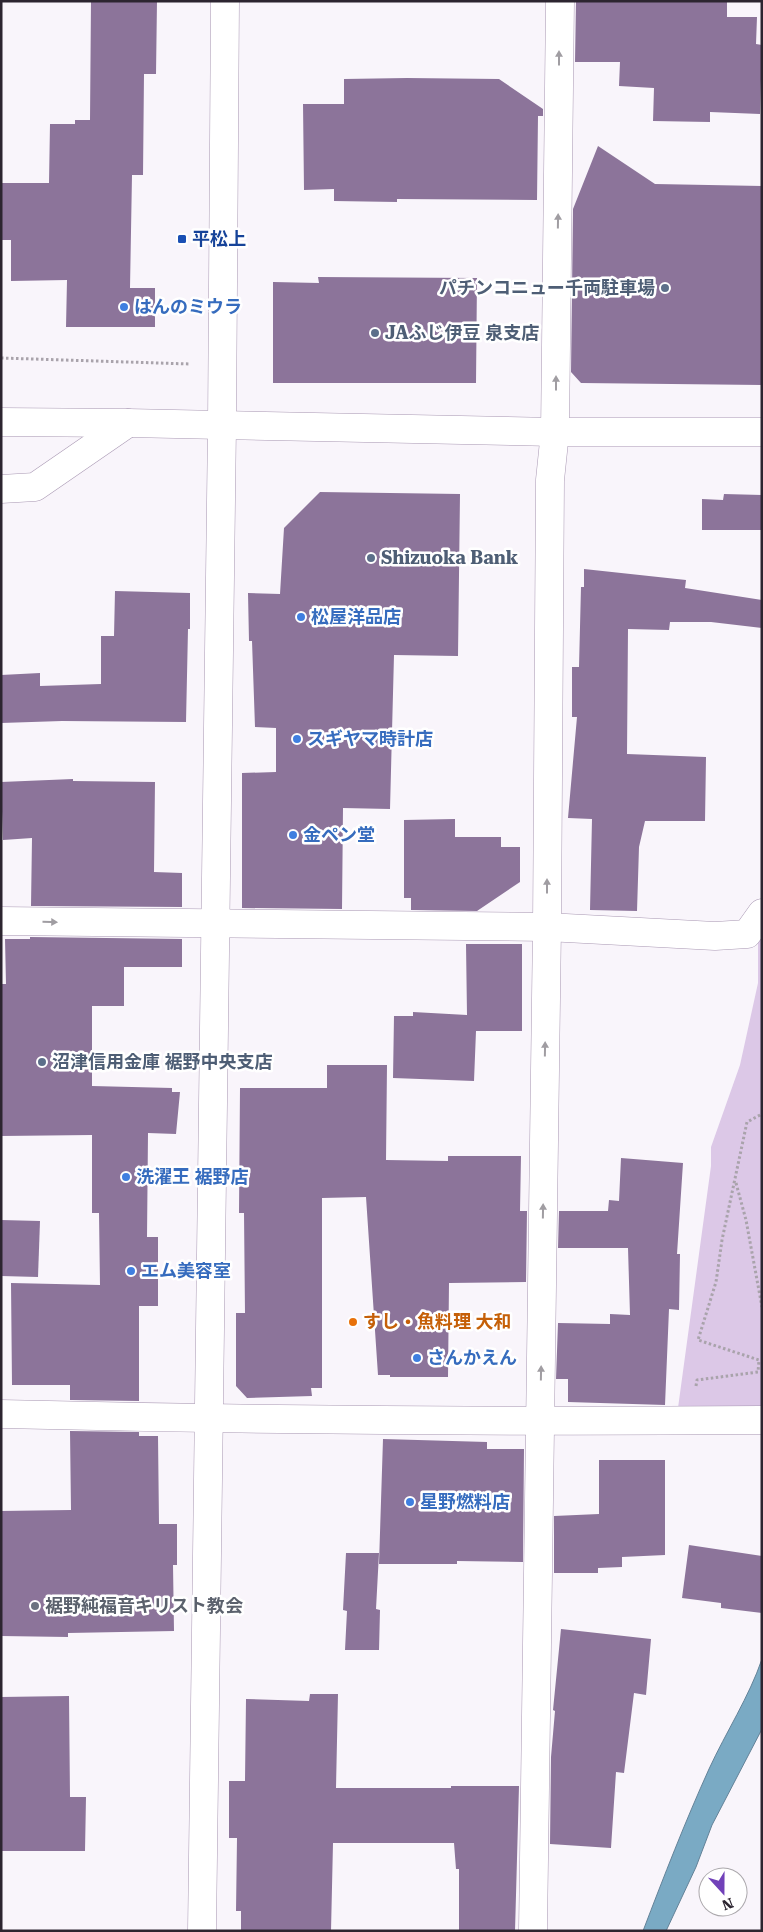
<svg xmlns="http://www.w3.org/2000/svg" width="763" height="1932" font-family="'Roboto Serif','Noto Sans JP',serif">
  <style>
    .green { fill: #dcc8e7 }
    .water { fill: #7aaac4; stroke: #638298 }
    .building { fill: #8c749a }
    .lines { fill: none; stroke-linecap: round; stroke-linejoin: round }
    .minor-casing { stroke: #a998b3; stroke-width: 29 }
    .tertiary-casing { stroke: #a998b3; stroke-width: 29 }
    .path { stroke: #a9a3ab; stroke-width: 3; stroke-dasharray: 2.5 2.5; stroke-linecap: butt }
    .minor { stroke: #fff; stroke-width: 28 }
    .tertiary { stroke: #fff; stroke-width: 28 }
    .oneway { fill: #a09da2 }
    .transit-dot { fill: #1a4fb4; stroke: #fff; stroke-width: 2 }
    .service-dot { fill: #5c6f8a; stroke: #fff; stroke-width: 2 }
    .shop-dot { fill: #3f7fe0; stroke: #fff; stroke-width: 2 }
    .food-dot { fill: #e8710a; stroke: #fff; stroke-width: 2 }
    .worship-dot { fill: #6b7280; stroke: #fff; stroke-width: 2 }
    .labels { text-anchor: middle; stroke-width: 5; stroke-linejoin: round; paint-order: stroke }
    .transit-label { font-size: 18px; font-weight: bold; fill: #164399; stroke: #fff; text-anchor: start }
    .service-label { font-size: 18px; font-weight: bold; fill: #4e5e75; stroke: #fff; text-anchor: start }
    .shop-label { font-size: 18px; font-weight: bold; fill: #366cbe; stroke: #fff; text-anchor: start }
    .food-label { font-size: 18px; font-weight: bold; fill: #c56008; stroke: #fff; text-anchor: start }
    .worship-label { font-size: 18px; font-weight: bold; fill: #5b616d; stroke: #fff; text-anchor: start }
  </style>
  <rect width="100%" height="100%" fill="#f9f5fb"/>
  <path class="green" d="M762,911V1407L678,1408L711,1166V1147L740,1065L758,983V919Z"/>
  <path class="water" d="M762,1659V1729L712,1825L696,1867L666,1931H643C664,1876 685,1822 709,1769C726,1732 749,1697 762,1659Z"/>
  <g class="building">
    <path d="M91,1H157L156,74H144L143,175H132L130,288H155V327H66L67,280L11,281V240H1V183H49L50,124H75V120H90Z"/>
    <path d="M576,1H727V17H757L756,44L762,45L760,114L710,112V122L653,121L654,88L619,86L620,62H575Z"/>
    <path d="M407,78L499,79L543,109V116H538L537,200L397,199V202L334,201V189L304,190L303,104H344V79Z"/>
    <path d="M598,146L655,184L762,186V385L581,383L571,372L573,209Z"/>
    <path d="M318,277L477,278L476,383H273V282L319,283Z"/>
    <path d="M320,492L460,494L458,656L394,655L390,809L343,808L342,909L242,908V773L276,772V728L255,727L252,641H249L248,593L280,594L284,528Z"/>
    <path d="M724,494L762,495V530H702V499L723,500Z"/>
    <path d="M584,569L686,580L685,588L762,600V628L711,622H670L669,630L628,629L627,754L706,757L705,821H645L639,847L637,911L590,910L592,819L568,818L577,717H572V667H579L581,587H584Z"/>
    <path d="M115,591L190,593V629H188L186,722L62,721L1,723V675L40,673V686L101,684V636H114Z"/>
    <path d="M73,779V781L155,782L154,872L182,873V907L31,906L32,838L3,840L1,782Z"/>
    <path d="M455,819V837H501V847H520V882L477,911L411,910V898H404V820Z"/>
    <path d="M30,937L182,939V967H124V1006H92V1086L172,1088V1092H180L176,1134L148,1133L147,1237H158V1306H139V1401L70,1400V1385H12L11,1283L100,1285L99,1213H92V1135L1,1136V984H6L5,939H30Z"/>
    <path d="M466,944H522V1031H476L474,1081L393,1078L394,1016H413V1012L467,1015Z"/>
    <path d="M327,1065H387L386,1160L448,1161V1156H521L520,1211H527L526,1282L449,1283L448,1377H390V1375H378L366,1197L322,1198V1388H311L312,1396L247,1398L236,1386V1313H245L244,1213H239L240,1088H327Z"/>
    <path d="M621,1158L683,1163L677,1254H680L679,1310L669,1309L665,1405L568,1402V1379H556L558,1323L610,1324V1314L630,1315L628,1248H558L559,1211H608L609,1200L619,1201Z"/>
    <path d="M1,1220L40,1221L38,1277L1,1276Z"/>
    <path d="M70,1431L139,1432V1436H158L159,1524H177V1565H173L174,1631L68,1633V1637L1,1636V1511L71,1510Z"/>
    <path d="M383,1439L487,1442V1449H524L523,1562L457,1561V1564H379Z"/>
    <path d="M599,1460H665V1555L622,1557V1567L598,1568V1573H554V1516L599,1514Z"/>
    <path d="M689,1545L762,1556V1613L721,1608V1603L682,1598Z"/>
    <path d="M346,1553H379L376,1609L380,1610L379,1650H345L347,1611L343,1610Z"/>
    <path d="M561,1629L651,1639L646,1695L634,1693L624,1773L616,1772L611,1848L550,1844L551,1757L555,1711L553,1710Z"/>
    <path d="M310,1694H338L336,1788H451V1786H519L515,1931H459V1869H456L454,1843H333L331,1931H241V1911H236L237,1838H229V1781H245L246,1699L309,1701Z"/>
    <path d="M69,1696L70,1797H86L85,1851H1V1697Z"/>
  </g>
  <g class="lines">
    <g class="minor-casing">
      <g id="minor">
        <path d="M1,489L35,487L128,423"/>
        <path d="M1,921L547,927L715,936L747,934L762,913"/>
        <path d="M1,1414C255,1420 508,1422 762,1420"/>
        <path d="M533,1931L547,927L550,480L555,432L560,1"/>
      </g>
    </g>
    <g class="tertiary-casing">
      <g id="tertiary">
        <path d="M1,422L128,423L555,432H762"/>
        <path d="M202,1931L222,426L225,1"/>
      </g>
    </g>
    <g class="path">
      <path d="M1,358L190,364"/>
      <path d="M736,1183L746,1220L762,1307"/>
      <path d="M696,1386L697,1380L758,1372L759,1360L698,1340L716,1282L722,1240L747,1122L762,1114"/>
    </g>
    <use href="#minor" class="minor"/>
    <use href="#tertiary" class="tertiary"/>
  </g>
  <defs><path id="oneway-solid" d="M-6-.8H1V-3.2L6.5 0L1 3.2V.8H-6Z" transform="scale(1.25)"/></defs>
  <g class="oneway">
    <use href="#oneway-solid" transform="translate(559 58) rotate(-90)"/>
    <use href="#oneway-solid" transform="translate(558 221) rotate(-89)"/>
    <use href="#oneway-solid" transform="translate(556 383) rotate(-90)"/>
    <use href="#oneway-solid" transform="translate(547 886) rotate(-90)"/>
    <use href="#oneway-solid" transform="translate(50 922) rotate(1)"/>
    <use href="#oneway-solid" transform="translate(545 1049) rotate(-89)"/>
    <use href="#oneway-solid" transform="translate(543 1211) rotate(-89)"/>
    <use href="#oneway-solid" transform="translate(541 1373) rotate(-89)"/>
  </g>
  <rect class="transit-dot" x="177" y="234" width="10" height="10" rx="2.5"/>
  <g class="service-dot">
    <circle cx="665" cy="288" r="5"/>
    <circle cx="375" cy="333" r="5"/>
    <circle cx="371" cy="558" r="5"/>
    <circle cx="42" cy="1062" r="5"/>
  </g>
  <g class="shop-dot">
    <circle cx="124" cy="307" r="5"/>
    <circle cx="301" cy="617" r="5"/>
    <circle cx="297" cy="739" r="5"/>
    <circle cx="293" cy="835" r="5"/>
    <circle cx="126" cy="1177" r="5"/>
    <circle cx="131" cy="1271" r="5"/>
    <circle cx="417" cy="1358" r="5"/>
    <circle cx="410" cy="1502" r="5"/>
  </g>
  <circle class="food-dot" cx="353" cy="1322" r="5"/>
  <circle class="worship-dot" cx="35" cy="1606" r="5"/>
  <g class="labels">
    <g class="transit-label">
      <text x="192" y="245">平松上</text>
    </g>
    <g class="service-label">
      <text x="655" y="294" text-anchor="end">パチンコニュー千両駐車場</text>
      <text x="385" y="339">JAふじ伊豆 泉支店</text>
      <text x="381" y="564">Shizuoka Bank</text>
      <text x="52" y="1068">沼津信用金庫 裾野中央支店</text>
    </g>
    <g class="shop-label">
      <text x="134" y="313">はんのミウラ</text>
      <text x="311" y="623">松屋洋品店</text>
      <text x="307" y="745">スギヤマ時計店</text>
      <text x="303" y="841">金ペン堂</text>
      <text x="136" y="1183">洗濯王 裾野店</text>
      <text x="141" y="1277">エム美容室</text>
      <text x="427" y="1364">さんかえん</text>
      <text x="420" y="1508">星野燃料店</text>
    </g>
    <g class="food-label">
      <text x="363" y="1328">すし・魚料理 大和</text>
    </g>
    <g class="worship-label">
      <text x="45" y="1612">裾野純福音キリスト教会</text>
    </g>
  </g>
  <rect width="763" height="1932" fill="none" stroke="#2c2530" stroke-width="5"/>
  <g transform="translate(723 1892) rotate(159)"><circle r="24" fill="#ffffff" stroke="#aba8ac"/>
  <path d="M0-4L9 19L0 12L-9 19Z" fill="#7141b9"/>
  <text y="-8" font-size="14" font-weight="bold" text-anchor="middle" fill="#2c2530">N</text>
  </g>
</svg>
